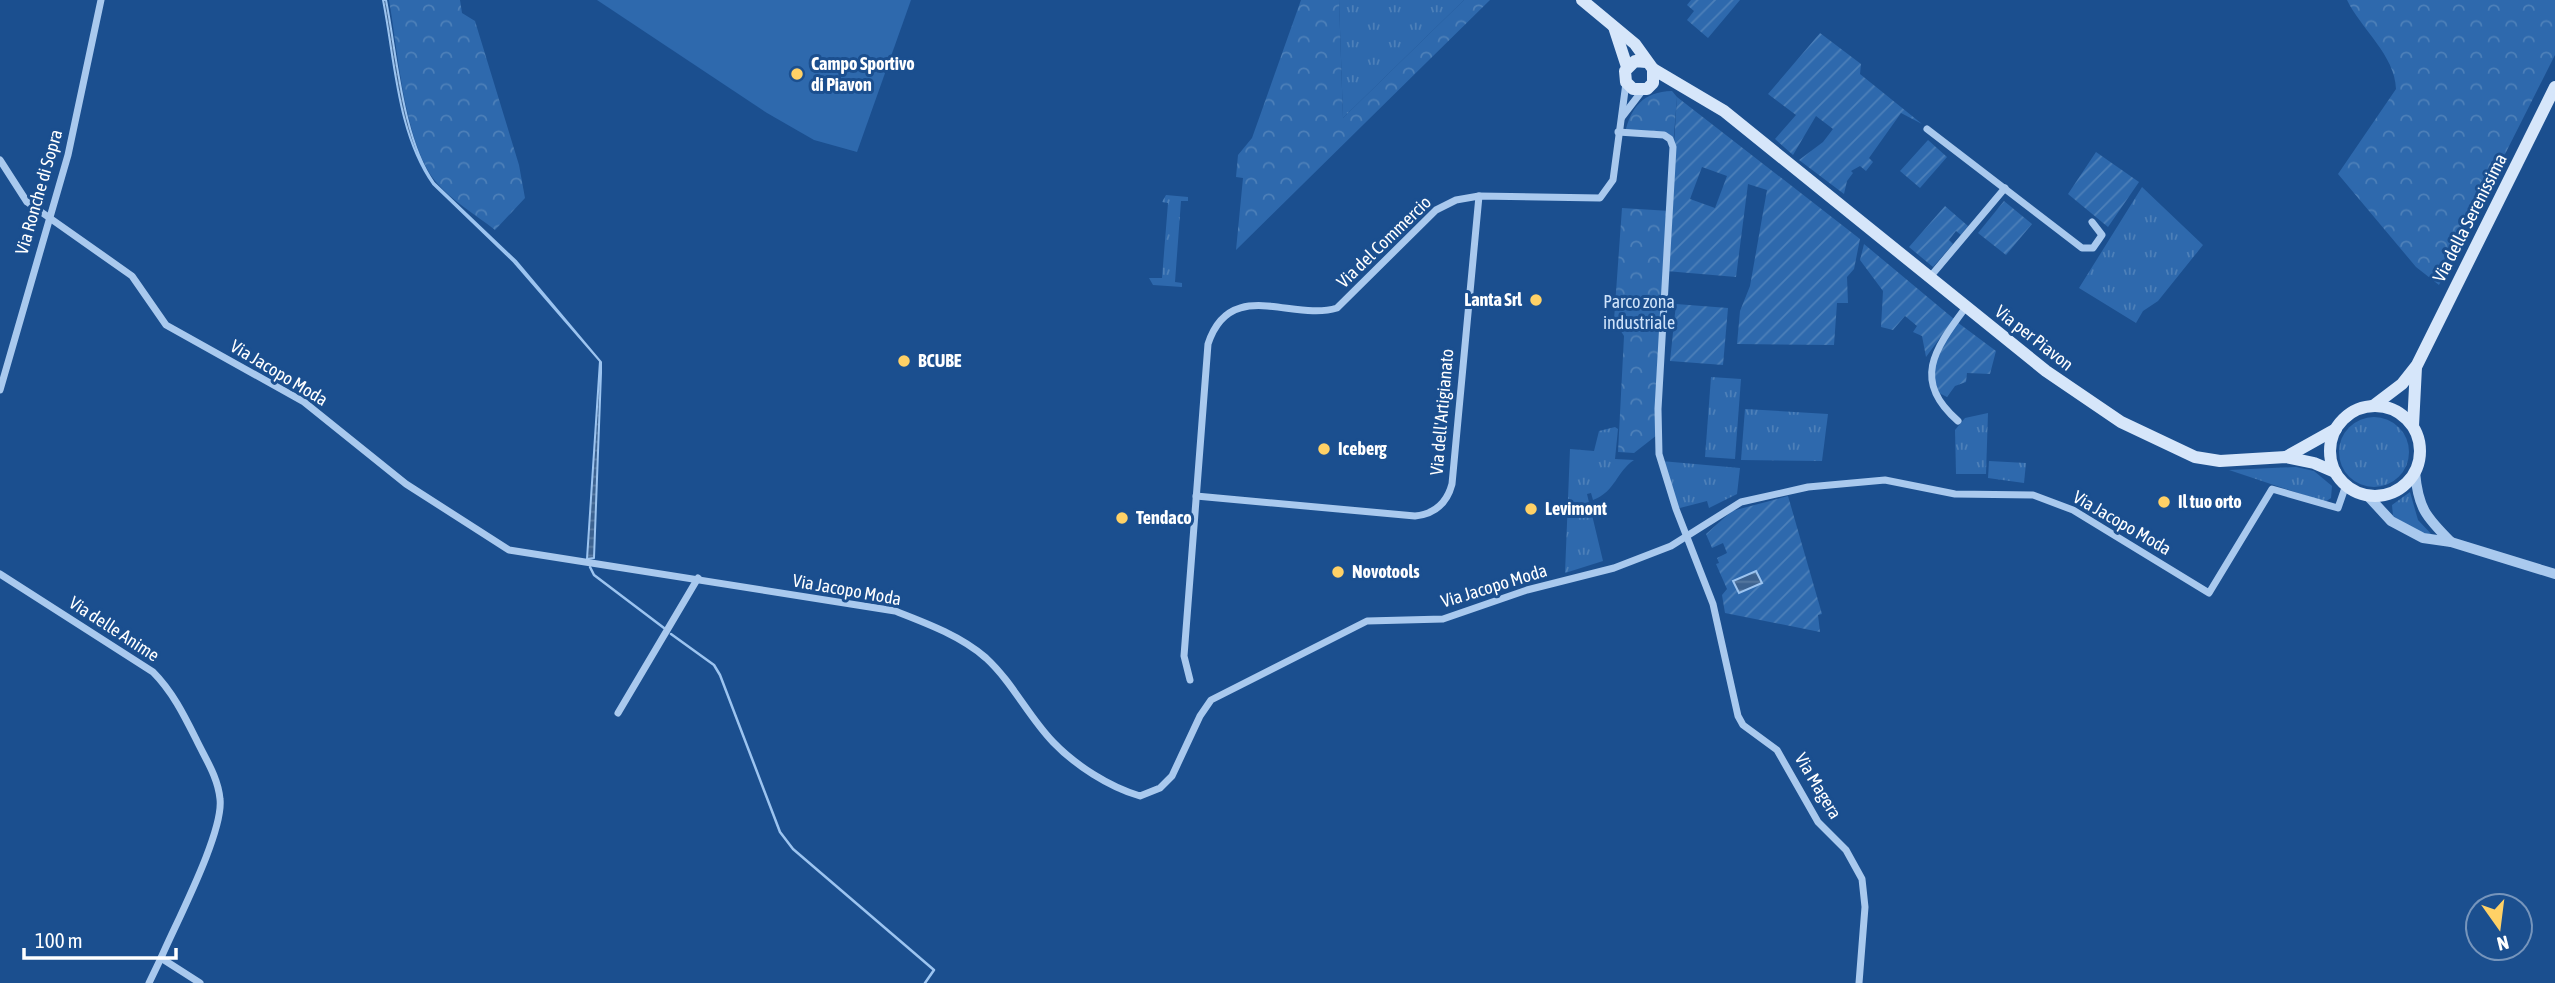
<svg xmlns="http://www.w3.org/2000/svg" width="2555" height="983" font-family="'Asap Condensed',sans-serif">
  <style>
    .grass { fill: url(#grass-tufts) }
    .forest { fill: url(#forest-crowns) }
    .garden { fill: url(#garden-furrows); fill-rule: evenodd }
    .pitch { fill: #2e69ad }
    .water { fill: url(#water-rules); stroke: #9cc4f0; stroke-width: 2 }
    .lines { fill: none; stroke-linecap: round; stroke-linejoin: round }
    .stream { stroke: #9cc4f0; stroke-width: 2.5 }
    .minor { stroke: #a9c9ee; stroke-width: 7 }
    .tertiary { stroke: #a9c9ee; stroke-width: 10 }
    .secondary { stroke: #d6e6fa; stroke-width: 12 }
    .poi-dot { fill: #ffd166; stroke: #1b4f8f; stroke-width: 2.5 }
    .labels { text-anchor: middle; stroke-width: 6; stroke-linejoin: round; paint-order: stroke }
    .poi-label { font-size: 18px; font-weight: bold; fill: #fff; stroke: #1b4f8f; text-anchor: start }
    .street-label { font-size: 18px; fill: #fff; stroke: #1b4f8f }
    .park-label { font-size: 18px; fill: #cfe3fa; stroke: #1b4f8f }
  </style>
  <defs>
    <pattern id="grass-tufts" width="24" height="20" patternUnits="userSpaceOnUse" patternTransform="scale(1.75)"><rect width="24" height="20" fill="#2e69ad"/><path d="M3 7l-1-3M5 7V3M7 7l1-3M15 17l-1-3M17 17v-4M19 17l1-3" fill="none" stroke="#4d80b9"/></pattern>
    <pattern id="forest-crowns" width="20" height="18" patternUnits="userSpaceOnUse" patternTransform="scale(1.75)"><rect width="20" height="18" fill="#2e69ad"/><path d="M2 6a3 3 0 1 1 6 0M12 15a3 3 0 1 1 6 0" fill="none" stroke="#4d80b9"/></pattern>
    <pattern id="garden-furrows" width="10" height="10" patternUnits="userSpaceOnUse" patternTransform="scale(1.75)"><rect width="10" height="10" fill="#2e69ad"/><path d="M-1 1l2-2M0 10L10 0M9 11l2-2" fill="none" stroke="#4d80b9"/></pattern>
    <pattern id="water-rules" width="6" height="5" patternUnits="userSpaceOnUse" patternTransform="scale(1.75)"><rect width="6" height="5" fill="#3c6290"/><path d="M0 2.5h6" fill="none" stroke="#597aa1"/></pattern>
  </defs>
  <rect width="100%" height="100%" fill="#1b4f8f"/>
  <g class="grass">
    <path d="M1339,0H1464L1343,118Z"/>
    <path d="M2142,187L2203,245L2158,301L2143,311L2136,323L2079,288Z"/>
    <path d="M1166,195L1188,197V201H1181L1175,282L1182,283V287L1153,285L1149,278H1162L1168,203L1162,202Z"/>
    <path d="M1711,377L1741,379L1735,459L1705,457Z"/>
    <path d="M1745,409L1828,414L1822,461L1741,460Z"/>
    <path d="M1988,413L1986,474H1956L1955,430L1965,418Z"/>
    <circle cx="2374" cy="452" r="35"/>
    <path d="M1615,427L1618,429L1615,459L1634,460C1616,472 1616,491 1593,500L1591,493L1587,494L1603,561L1565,573L1570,449L1594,451L1599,431Z"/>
    <path d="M1661,461L1740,468L1737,494L1709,508L1707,501L1676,509Z"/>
    <path d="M1989,461L2026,463L2024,483L1988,478Z"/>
    <path d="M2296,467L2314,471L2332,486L2331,498L2325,502L2229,470Z"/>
    <path d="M2410,492L2418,520L2434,537L2423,535L2393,516L2392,505Z"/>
  </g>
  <g class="forest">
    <path d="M389,0H460L462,13L475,21L519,165L525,198L495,230C476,215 451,200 436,182C404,142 398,51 389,0Z"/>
    <path d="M1301,0H1339L1343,118L1464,0H1490L1236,250L1243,178L1236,177L1238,155L1252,138Z"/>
    <path d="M2347,0H2555V55L2439,285L2416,267L2338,174L2396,89C2395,55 2361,29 2347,0Z"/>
    <path d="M1672,91L1677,97L1673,147L1670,139L1625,133C1631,107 1643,92 1672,91Z"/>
    <path d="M1622,208L1670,211L1657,435L1634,453L1618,452L1624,336L1614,320Z"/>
  </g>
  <g class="garden">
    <path d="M1691,0H1740L1708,38L1687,20L1694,11L1687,5Z"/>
    <path d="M1820,33L1861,64L1860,74L1922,124L1901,113L1869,158L1873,162L1866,171L1860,166L1851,171L1853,173L1847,181L1844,194L1799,160L1823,142L1833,129L1816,116L1793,155L1775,139L1796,115L1768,94Z"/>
    <path d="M1677,97L1860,239L1854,269L1847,277L1848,303H1837L1834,345L1737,344L1740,311L1750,286L1767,190L1748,184L1736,277L1666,271ZM1702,167L1727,176L1715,208L1690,199Z"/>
    <path d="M1928,140L1947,157L1920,188L1900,171Z"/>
    <path d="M2096,152L2139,182L2108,227L2068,194Z"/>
    <path d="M2004,201L2032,224L2006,255L1978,233Z"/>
    <path d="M1945,206L1968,226L1961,235L1956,231L1949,240L1953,244L1933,267L1909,247Z"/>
    <path d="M1864,244L1954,319L1926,357L1922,336L1913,332L1917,326L1905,316L1893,330L1881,327L1883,291L1860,260Z"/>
    <path d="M1676,304L1728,308L1723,365L1670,361Z"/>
    <path d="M1957,322L1996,351L1990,374L1967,373L1966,382L1955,386L1947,397L1933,390L1932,363Z"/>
    <path d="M1788,496L1822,614L1818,615L1820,632L1725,613L1722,595L1727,589L1716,564L1719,563L1717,558L1727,553L1723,543L1712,548L1706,534L1732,511Z"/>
  </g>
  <path class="pitch" d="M597,0H911L857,152L814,140L767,113Z"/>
  <g class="water">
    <path d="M383,0H386C397,55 402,138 434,183L516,261L601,362V373L594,558L587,559L600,361L514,262L433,184C397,133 395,60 383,0Z"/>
    <path d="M1756,571L1762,583L1739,593L1733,581Z"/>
  </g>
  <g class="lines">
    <g class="stream">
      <path d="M590,567L594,575L664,628"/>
      <path d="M671,634L714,665L720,675L780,832L793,849L934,970L925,983"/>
    </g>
    <g class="minor">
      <path d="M1622,117L1642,91"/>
      <path d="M1927,129L2082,248H2093L2102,235L2092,222"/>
      <path d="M1618,132L1664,135L1670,139L1673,147L1658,409L1659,454L1676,509L1713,604L1738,716L1743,725L1777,750L1818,822L1846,850L1862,879L1865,907L1859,983"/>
      <path d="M0,160L27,202L132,276L166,325L304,402L406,484L509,550L895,611C926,623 961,636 986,658C1013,683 1028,716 1053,742C1075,765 1109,787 1140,796L1160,788L1172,776L1200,716L1211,700L1367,621L1443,619L1527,590L1614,568L1671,546L1741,502L1808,487L1885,480L1955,494L2033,495L2073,510L2209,593L2272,489L2338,508L2346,485"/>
      <path d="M1930,277L2005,188"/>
      <path d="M0,390L68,155L101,0"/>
      <path d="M1958,421C1911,380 1935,349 1966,307"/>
      <path d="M1196,496L1415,516C1435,514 1447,503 1452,484L1479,196"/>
      <path d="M0,574L153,672C172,691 184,715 196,739C205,758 218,777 220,799C224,832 176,923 161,958L200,983"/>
      <path d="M1190,680L1184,656L1208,344C1230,276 1293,322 1337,308L1436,210L1456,200L1479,196L1600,198L1613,180L1626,83"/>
      <path d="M618,713L698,578"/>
      <path d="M149,983L161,958"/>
    </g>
    <g class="tertiary">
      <path d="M2415,472C2418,508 2426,517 2451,542"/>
      <path d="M2367,495L2391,521L2423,538L2451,542L2555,574"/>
    </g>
    <g class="secondary">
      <path d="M1582,0L1635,44L1653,69V83L1647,89H1633L1626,82L1625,71L1635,61L1646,62"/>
      <path d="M1614,27L1627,67"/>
      <path d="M1653,69L1724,111L2046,371L2121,422L2195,457L2220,461L2286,457L2314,463L2335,472"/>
      <path d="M2373,406L2402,384L2417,365L2555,87"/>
      <circle cx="2375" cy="451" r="45"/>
      <path d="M2413,426L2416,367"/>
      <path d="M2286,457L2336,429"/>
    </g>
  </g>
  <g class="poi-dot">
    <circle cx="797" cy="74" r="7"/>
    <circle cx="1536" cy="300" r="7"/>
    <circle cx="904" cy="361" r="7"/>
    <circle cx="1324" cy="449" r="7"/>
    <circle cx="2164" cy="502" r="7"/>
    <circle cx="1531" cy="509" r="7"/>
    <circle cx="1122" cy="518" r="7"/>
    <circle cx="1338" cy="572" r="7"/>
  </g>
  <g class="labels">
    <g class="poi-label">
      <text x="811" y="70">Campo Sportivo<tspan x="811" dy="21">di Piavon</tspan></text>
      <text x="1522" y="306" text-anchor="end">Lanta Srl</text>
      <text x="918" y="367">BCUBE</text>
      <text x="1338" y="455">Iceberg</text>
      <text x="2178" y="508">Il tuo orto</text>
      <text x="1545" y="515">Levimont</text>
      <text x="1136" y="524">Tendaco</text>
      <text x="1352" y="578">Novotools</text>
    </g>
    <g class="street-label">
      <text transform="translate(39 192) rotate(-74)" y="6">Via Ronche di Sopra</text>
      <text transform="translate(2470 218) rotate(-63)" y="6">Via della Serenissima</text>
      <text transform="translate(1384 242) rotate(-44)" y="6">Via del Commercio</text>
      <text transform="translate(2034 338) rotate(38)" y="6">Via per Piavon</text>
      <text transform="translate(279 373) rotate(31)" y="6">Via Jacopo Moda</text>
      <text transform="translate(1442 412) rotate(-85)" y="6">Via dell'Artigianato</text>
      <text transform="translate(2122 523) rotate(30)" y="6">Via Jacopo Moda</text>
      <text transform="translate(1494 586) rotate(-17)" y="6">Via Jacopo Moda</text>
      <text transform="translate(847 590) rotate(10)" y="6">Via Jacopo Moda</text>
      <text transform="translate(114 629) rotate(33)" y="6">Via delle Anime</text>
      <text transform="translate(1818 786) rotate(59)" y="6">Via Magera</text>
    </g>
    <g class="park-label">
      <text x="1639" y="308">Parco zona<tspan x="1639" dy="21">industriale</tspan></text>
    </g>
  </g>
  <g transform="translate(2499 927) rotate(166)"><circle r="33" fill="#1b4f8f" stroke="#7695bc" stroke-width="2"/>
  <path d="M0-5L12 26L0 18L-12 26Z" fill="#ffd166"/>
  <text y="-10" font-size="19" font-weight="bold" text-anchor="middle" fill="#ffffff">N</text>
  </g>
  <path d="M24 948v10h152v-10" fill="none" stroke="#ffffff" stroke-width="3.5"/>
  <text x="35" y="948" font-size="21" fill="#ffffff" stroke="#1b4f8f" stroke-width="5" paint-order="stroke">100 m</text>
</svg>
